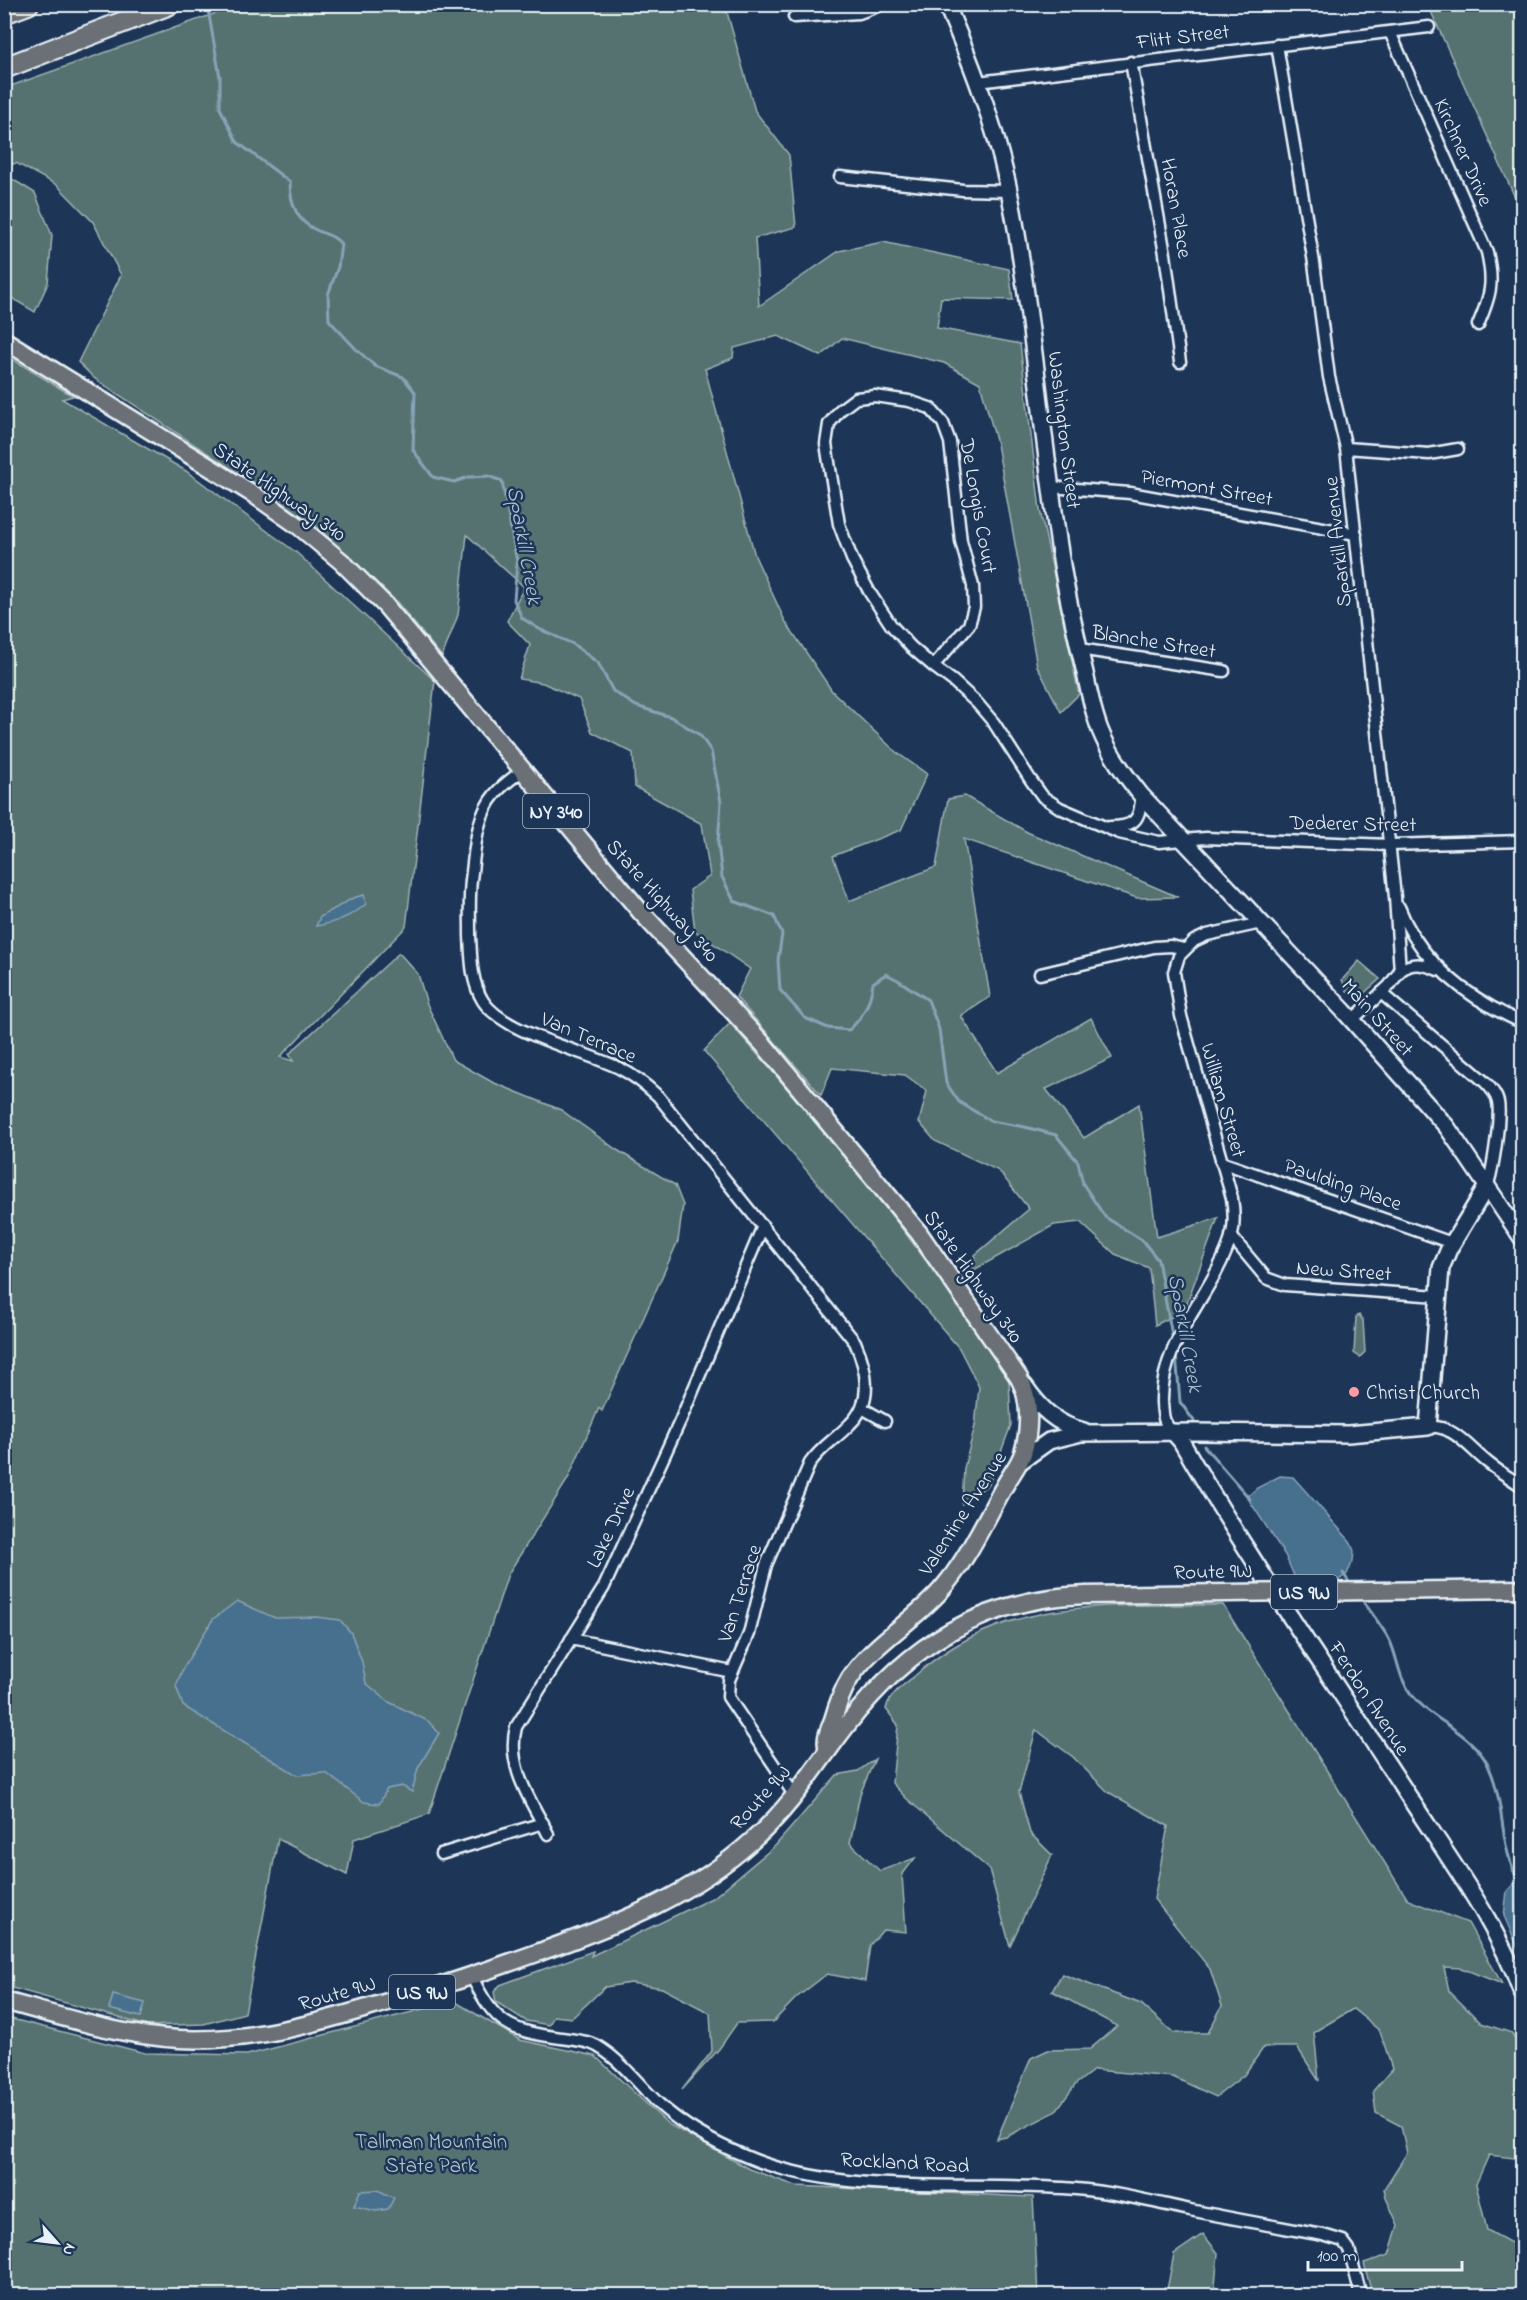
<svg xmlns="http://www.w3.org/2000/svg" width="1527" height="2300" font-family="'Indie Flower',sans-serif">
  <style>
    .green { fill: #577270; stroke: #a0b2b4; stroke-width: 1.5 }
    .water { fill: #46708e; stroke: #87a4b8; stroke-width: 1.5 }
    .lines { fill: none; stroke-linecap: round; stroke-linejoin: round }
    .stream { stroke: #87a4b8; stroke-width: 3 }
    .street-casing { stroke: #e8f1f8; stroke-width: 15 }
    .secondary-casing { stroke: #e8f1f8; stroke-width: 20 }
    .primary-casing { stroke: #e8f1f8; stroke-width: 21 }
    .highway-casing { stroke: #e8f1f8; stroke-width: 24 }
    .street { stroke: #1d3557; stroke-width: 10 }
    .secondary { stroke: #1d3557; stroke-width: 15 }
    .primary { stroke: #6b7074; stroke-width: 16 }
    .highway { stroke: #6b7074; stroke-width: 20 }
    .primary-bridge-casing { stroke: #e8f1f8; stroke-width: 21; stroke-linecap: butt }
    .primary-bridge { stroke: #6b7074; stroke-width: 16 }
    .poi-dot { fill: #ff9aa2; stroke: #1d3557; stroke-width: 2 }
    .labels { text-anchor: middle; stroke-width: 5; stroke-linejoin: round; paint-order: stroke }
    .shield { fill: #1d3557; stroke: #abb9c8; stroke-width: 1.5 }
    .shield-label { font-size: 20px; font-weight: bold; fill: #e8f1f8 }
    .street-label { font-size: 21px; fill: #e8f1f8; stroke: #1d3557 }
    .poi-label { font-size: 21px; fill: #e8f1f8; stroke: #1d3557; text-anchor: start }
    .park-label { font-size: 21px; fill: #b5c5c8; stroke: #1d3557 }
    .water-label { font-size: 22px; font-style: italic; fill: #afc4d3; stroke: #1d3557 }
  </style>
  <rect width="100%" height="100%" fill="#1d3557"/>
  <filter id="ink" filterUnits="userSpaceOnUse"><feTurbulence type="fractalNoise" baseFrequency=".0167" numOctaves="2"/><feDisplacementMap in="SourceGraphic" scale="12" xChannelSelector="R" yChannelSelector="G"/><feConvolveMatrix kernelMatrix="1 2 1 2 8 2 1 2 1" color-interpolation-filters="sRGB"/></filter>
  <g filter="url(#ink)">
    <g class="green">
      <path d="M239,5H725L755,111L789,155L796,227L755,238L759,306L839,251L883,242L1009,269L1013,300L941,298L937,328L1020,344L1040,510L1079,694L1061,712L1037,666L997,444L980,383L944,363L842,338L821,356L778,336L734,348L733,358L705,369L755,556L785,621L832,691L896,752L927,774L901,830L833,856L849,901L936,867L948,799L965,796L1027,832L1178,897L1137,898L964,839L990,997L961,1016L997,1073L1091,1018L1112,1058L1046,1089L1084,1138L1139,1104L1157,1237L1218,1218L1184,1311L1155,1325L1149,1268L1115,1254L1080,1222L1054,1225L972,1271L975,1255L1029,1209L999,1171L935,1141L919,1122L927,1091L905,1075L832,1068L821,1095L736,997L750,969L695,931L690,890L710,876L702,824L635,787L633,753L592,732L579,699L543,683L519,679L530,645L507,621L524,587L467,535L458,615L442,657L396,601L313,523L95,379L78,362L121,275L93,222L57,185L16,163L5,167V88Z"/>
      <path d="M1430,5H1522V213L1432,14Z"/>
      <path d="M4,174L35,193L52,235L48,283L35,312L5,294Z"/>
      <path d="M4,354L73,396L62,399L186,471L297,553L435,681L406,927L280,1057L293,1061L289,1054L399,953L418,974L427,1004L453,1060L492,1082L561,1110L617,1150L675,1185L683,1205L678,1241L602,1411L599,1408L568,1479L508,1574L429,1814L354,1839L347,1875L278,1839L245,2013L204,2024L148,2026L5,1986Z"/>
      <path d="M1359,961L1380,979L1361,996L1347,991L1342,980Z"/>
      <path d="M730,1023L855,1166L954,1298L1009,1380L1011,1425L989,1484L962,1504L964,1468L975,1426L979,1387L959,1348L704,1051Z"/>
      <path d="M1359,1315L1363,1320L1365,1352L1360,1357L1354,1353L1356,1317Z"/>
      <path d="M1223,1605L1408,1900L1468,1923L1502,1984L1461,1968L1444,1967L1449,1991L1481,2023L1512,2033L1522,2056V2159L1489,2155L1476,2184L1487,2230L1513,2244L1522,2239V2295H1372L1364,2263L1389,2255L1398,2225L1386,2198L1384,2189L1407,2153L1401,2126L1376,2113L1373,2091L1392,2069L1380,2031L1353,2009L1314,2032L1319,2081L1297,2047H1264L1244,2075L1216,2097L1173,2077L1094,2070L1076,2084L1055,2112L1006,2137L997,2139L1031,2058L1048,2050L1090,2049L1117,2026L1052,1991L1062,1974L1141,2004L1174,2033H1208L1222,2006L1210,1969L1154,1899L1168,1826L1108,1792L1073,1757L1036,1730L1019,1792L1030,1833L1052,1855L1010,1946L989,1869L907,1799L892,1783L898,1725L886,1709C889,1693 907,1683 918,1673C1006,1595 1114,1606 1223,1605Z"/>
      <path d="M875,1759L860,1794L850,1843L880,1871L915,1858L902,1875L906,1932L883,1930L870,1945L865,1981L827,1974L796,1998L773,2022L737,2023L719,2049L682,2090L712,2051L710,2013L662,1988L631,1983L605,1987L572,2018L554,2016L549,2025L526,2021L496,2002L494,1992L500,1985L593,1951L591,1956L714,1897L775,1846L837,1775L858,1771Z"/>
      <path d="M454,2001L520,2040L595,2056L668,2124L749,2169L796,2186L1033,2197L1038,2295H5L4,2017L145,2053L247,2055Z"/>
      <path d="M1203,2234L1218,2253L1214,2295H1166L1174,2254Z"/>
    </g>
    <g class="water">
      <path d="M364,895L366,904C352,916 334,923 316,926L320,917L353,898Z"/>
      <path d="M1280,1476L1293,1477L1350,1541L1354,1551L1353,1561L1347,1574L1336,1582L1322,1587L1305,1586L1295,1578L1285,1555L1247,1497L1257,1488Z"/>
      <path d="M237,1601L275,1618L316,1617L340,1620L351,1633L362,1662L366,1683L389,1702L428,1721L439,1733L418,1768L412,1792L402,1786L387,1789L379,1804L364,1802L326,1773L297,1775L183,1706L176,1686L183,1668L213,1619Z"/>
      <path d="M1522,1875V1957L1504,1916L1507,1891Z"/>
      <path d="M113,1995L145,2003L141,2017L109,2009Z"/>
      <path d="M378,2190L394,2198L388,2209L376,2211L354,2206L360,2191Z"/>
    </g>
    <g class="lines">
      <g class="stream">
        <path d="M207,4L220,77V108L237,142L290,182C290,203 296,221 316,230C326,235 334,235 341,244L338,267L328,295L329,320L356,349L375,366L403,377L415,392L413,450L433,477L454,482L469,477L488,476L502,481L517,562L514,600L522,618L539,629L573,644L598,663L613,691L636,706L671,717L700,735L711,751L721,802L718,843L722,877L734,901L774,916L782,934L778,960L780,990L805,1018L828,1028L849,1030C864,1016 870,1003 873,983L886,974L898,980L928,1000L939,1029L946,1083L959,1102L991,1121L1025,1127L1056,1135L1078,1162L1083,1184L1105,1217L1142,1240L1158,1260L1173,1341"/>
        <path d="M1176,1354L1180,1402L1194,1421"/>
        <path d="M1204,1446L1250,1499"/>
        <path d="M1343,1573L1351,1585"/>
        <path d="M1360,1597C1370,1611 1381,1625 1389,1639C1398,1657 1398,1678 1411,1694C1433,1722 1472,1732 1488,1765C1507,1806 1497,1846 1522,1888"/>
      </g>
      <g class="street-casing">
        <g id="street">
          <path d="M794,17L859,13L883,4"/>
          <path d="M1390,32L1487,252C1494,283 1491,295 1478,325"/>
          <path d="M1277,45L1314,263L1329,377L1346,448L1395,897L1400,971L1389,986L1352,1020"/>
          <path d="M1131,62L1165,254L1180,362"/>
          <path d="M978,82L1429,27"/>
          <path d="M840,177L963,190L1009,191"/>
          <path d="M1346,448L1429,454L1458,449"/>
          <path d="M1049,487L1130,493L1356,534"/>
          <path d="M1079,649L1224,671"/>
          <path d="M933,666L969,625L974,607L973,586L961,541L950,442L943,423L930,408L909,401L875,396L856,398L840,410L829,424L826,444L839,524L852,559L870,593L891,625L911,647L933,666L953,681L977,703L994,723L1030,779L1043,797L1060,808L1119,833L1159,842L1206,838L1390,845L1522,841"/>
          <path d="M523,770C514,777 502,785 495,794C475,817 475,851 471,880C469,898 470,917 470,935C471,957 471,982 483,1001C504,1034 586,1051 621,1069C635,1076 646,1085 658,1096L855,1342C867,1369 874,1401 850,1424C836,1439 822,1446 810,1463L766,1565L749,1634L729,1680L728,1697L795,1796"/>
          <path d="M1110,827C1134,827 1141,820 1141,795"/>
          <path d="M1399,907C1416,952 1452,985 1493,1008C1503,1013 1512,1019 1522,1022"/>
          <path d="M1400,971C1412,961 1424,964 1438,970"/>
          <path d="M1040,974L1154,947L1171,946L1184,949"/>
          <path d="M1381,993L1485,1082C1491,1088 1496,1094 1498,1102C1501,1116 1493,1172 1487,1186"/>
          <path d="M1221,1162L1452,1243"/>
          <path d="M1231,1236L1266,1278L1285,1285L1438,1296"/>
          <path d="M862,1408L885,1421"/>
          <path d="M1428,1427C1453,1424 1469,1448 1487,1462C1498,1471 1510,1478 1522,1486"/>
          <path d="M1173,1432C1163,1424 1163,1415 1162,1403C1160,1339 1215,1293 1232,1235C1235,1222 1234,1211 1232,1198L1181,1016L1174,972L1179,956L1194,941L1207,935L1261,923"/>
          <path d="M571,1639L732,1672"/>
          <path d="M548,1834C531,1800 506,1767 516,1727L604,1587L681,1419L763,1226"/>
          <path d="M441,1854L543,1823"/>
          <path d="M472,1977C495,2024 509,2031 561,2038C573,2040 586,2040 597,2046C621,2060 638,2084 658,2103C682,2125 714,2143 745,2156C842,2198 971,2180 1076,2189C1114,2192 1153,2202 1190,2210C1234,2219 1279,2227 1323,2235L1343,2241L1349,2249L1361,2296"/>
        </g>
      </g>
      <g class="secondary-casing">
        <g id="secondary">
          <path d="M946,4C976,73 1000,138 1013,211C1035,331 1043,452 1063,571C1069,606 1077,639 1085,673C1089,692 1093,712 1100,730C1110,755 1125,775 1141,795L1344,1011L1447,1127L1522,1238"/>
          <path d="M1024,1385C1039,1407 1056,1425 1084,1431"/>
          <path d="M1173,1432L1181,1441C1251,1563 1333,1679 1409,1797C1450,1860 1497,1923 1522,1993"/>
          <path d="M1021,1461L1049,1441L1081,1433L1195,1432L1348,1434L1428,1427L1441,1268L1449,1249L1487,1186"/>
        </g>
      </g>
      <g class="primary-casing">
        <g id="primary">
          <path d="M4,340L253,494L300,527L342,562L385,605L640,911L764,1045L919,1233L1019,1378C1031,1399 1030,1430 1023,1453C1019,1465 1011,1474 1005,1485C985,1520 968,1559 941,1590C914,1621 873,1643 850,1678C842,1691 837,1706 833,1720C829,1730 824,1740 828,1750"/>
          <path d="M4,2001C61,2016 120,2036 179,2039C260,2043 337,2017 414,1994C459,1981 503,1965 548,1949C623,1922 692,1895 753,1840C791,1807 816,1765 846,1726C908,1645 983,1598 1086,1595"/>
        </g>
      </g>
      <g class="highway-casing">
        <g id="highway">
          <path d="M4,13L28,4"/>
          <path d="M4,68L170,4"/>
        </g>
      </g>
      <use href="#street" class="street"/>
      <use href="#secondary" class="secondary"/>
      <use href="#primary" class="primary"/>
      <use href="#highway" class="highway"/>
      <g class="primary-bridge-casing">
        <path id="primary-bridge" d="M1086,1595L1522,1589"/>
      </g>
      <use href="#primary-bridge" class="primary-bridge"/>
    </g>
  </g>
  <circle class="poi-dot" cx="1354" cy="1392" r="6"/>
  <g class="labels">
    <g class="shield">
      <rect x="523" y="794" width="66" height="34" rx="4.5"/>
      <rect x="1271" y="1575" width="66" height="34" rx="4.5"/>
      <rect x="389" y="1975" width="66" height="34" rx="4.5"/>
    </g>
    <g class="shield-label">
      <text x="556" y="818">NY 340</text>
      <text x="1304" y="1599">US 9W</text>
      <text x="422" y="1999">US 9W</text>
    </g>
    <g class="street-label">
      <text transform="translate(1183 36) rotate(-7)" y="7">Flitt Street</text>
      <text transform="translate(1464 152) rotate(66)" y="7">Kirchner Drive</text>
      <text transform="translate(1177 208) rotate(80)" y="7">Horan Place</text>
      <text transform="translate(1065 430) rotate(83)" y="7">Washington Street</text>
      <text transform="translate(1207 487) rotate(10)" y="7">Piermont Street</text>
      <text transform="translate(280 491) rotate(35)" y="7">State Highway 340</text>
      <text transform="translate(979 506) rotate(80)" y="7">De Longis Court</text>
      <text transform="translate(1337 542) rotate(-96)" y="7">Sparkill Avenue</text>
      <text transform="translate(1154 641) rotate(9)" y="7">Blanche Street</text>
      <text transform="translate(1353 823) rotate(1)" y="7">Dederer Street</text>
      <text transform="translate(663 900) rotate(48)" y="7">State Highway 340</text>
      <text transform="translate(1378 1017) rotate(48)" y="7">Main Street</text>
      <text transform="translate(589 1037) rotate(23)" y="7">Van Terrace</text>
      <text transform="translate(1224 1100) rotate(74)" y="7">William Street</text>
      <text transform="translate(1343 1184) rotate(19)" y="7">Paulding Place</text>
      <text transform="translate(1344 1270) rotate(4)" y="7">New Street</text>
      <text transform="translate(974 1276) rotate(55)" y="7">State Highway 340</text>
      <text transform="translate(962 1513) rotate(-57)" y="7">Valentine Avenue</text>
      <text transform="translate(610 1527) rotate(-65)" y="7">Lake Drive</text>
      <text transform="translate(1213 1571) rotate(-1)" y="7">Route 9W</text>
      <text transform="translate(739 1593) rotate(-72)" y="7">Van Terrace</text>
      <text transform="translate(1370 1698) rotate(57)" y="7">Ferdon Avenue</text>
      <text transform="translate(760 1797) rotate(-48)" y="7">Route 9W</text>
      <text transform="translate(337 1993) rotate(-16)" y="7">Route 9W</text>
      <text transform="translate(905 2162) rotate(3)" y="7">Rockland Road</text>
    </g>
    <g class="poi-label">
      <text x="1366" y="1399">Christ Church</text>
    </g>
    <g class="park-label">
      <text x="431" y="2148">Tallman Mountain<tspan x="431" dy="24">State Park</tspan></text>
    </g>
    <g class="water-label">
      <text transform="translate(526 545) rotate(80)" y="8">Sparkill Creek</text>
      <text transform="translate(1187 1333) rotate(80)" y="8">Sparkill Creek</text>
    </g>
  </g>
  <rect width="1527" height="2300" fill="none" stroke="#1d3557" stroke-width="24"/>
  <rect x="12" y="12" width="1503" height="2276" fill="none" stroke="#e8f1f8" stroke-width="2" filter="url(#ink)"/>
  <g transform="translate(57 2243) rotate(118)" stroke="#1d3557" stroke-width="4.5" paint-order="stroke">
  <path d="M0-4.5L10 22L0 15L-10 22Z" fill="#e8f1f8"/>
  <text y="-9" font-size="16" font-weight="bold" text-anchor="middle" fill="#e8f1f8">N</text>
  </g>
  <path d="M1308 2261v9h154v-9" fill="none" stroke="#e8f1f8" stroke-width="3"/>
  <text x="1317" y="2261" font-size="18" fill="#e8f1f8" stroke="#1d3557" stroke-width="4.5" paint-order="stroke">100 m</text>
</svg>
